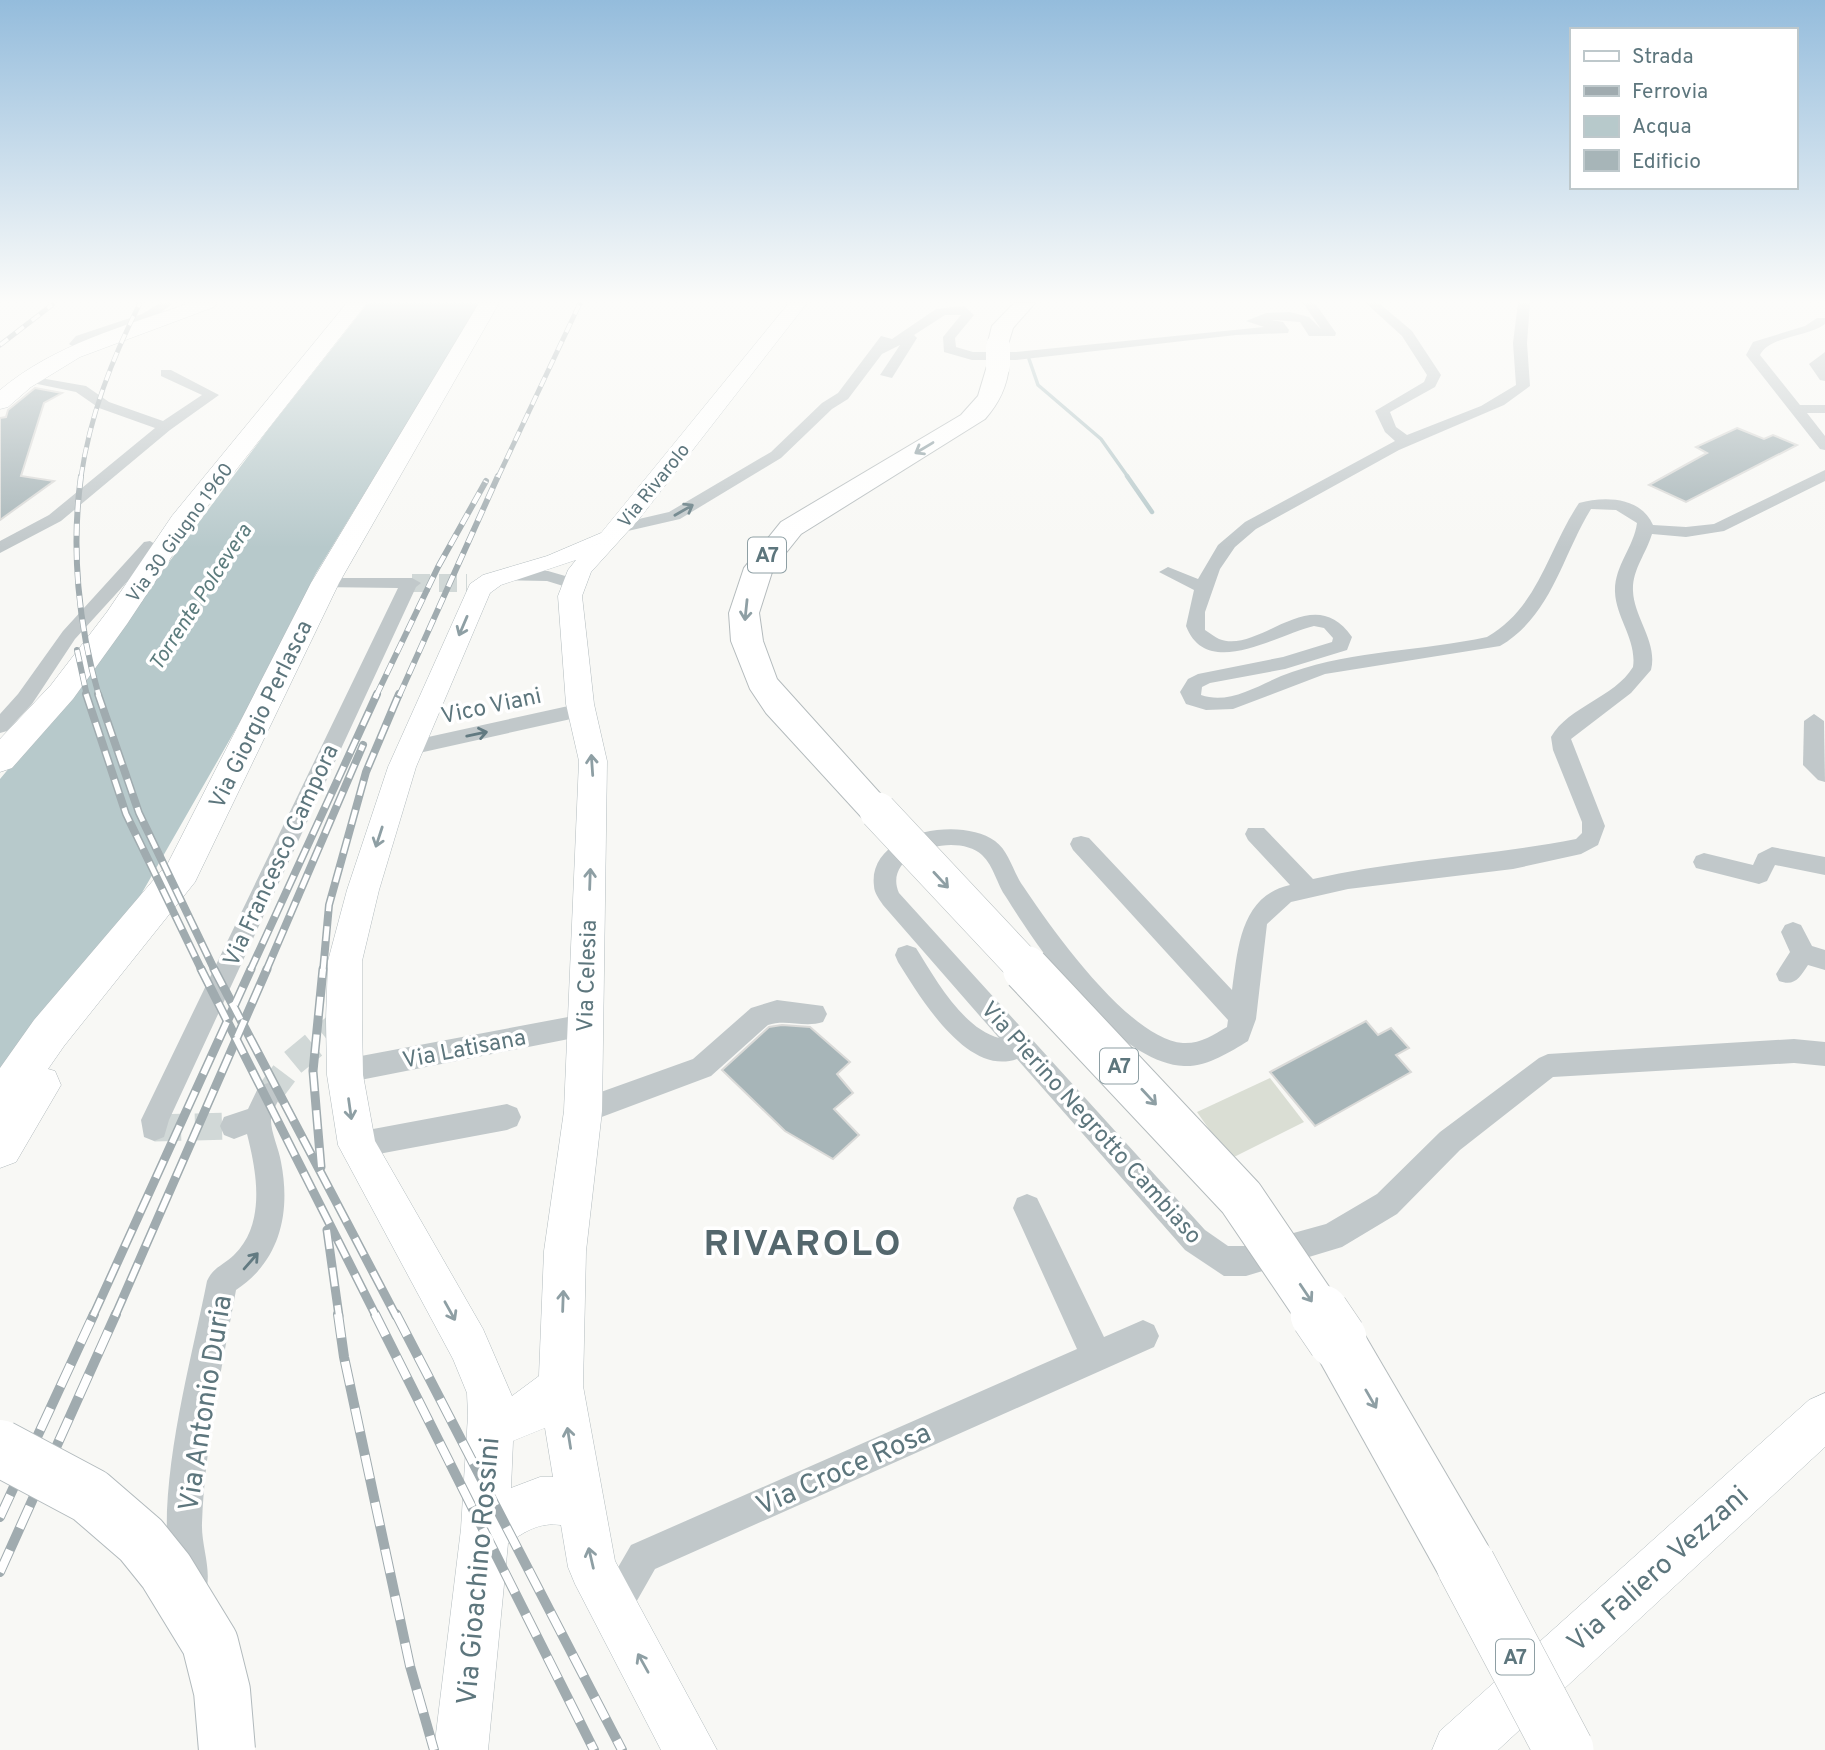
<svg xmlns="http://www.w3.org/2000/svg" width="1825" height="1750" font-family="Overpass,sans-serif">
  <style>
    .green { fill: #daded4 }
    .water { fill: #b7c9cb }
    .lines { fill: none; stroke-linecap: round; stroke-linejoin: round }
    .stream-far1 { stroke: #b7c9cb; stroke-width: 3.5 }
    .stream { stroke: #b7c9cb; stroke-width: 4.5 }
    .building { fill: #a7b5b8; stroke: #dadad8; stroke-width: 2 }
    .street-tunnel-far1 { stroke: #d1d8d7; stroke-width: 18; stroke-dasharray: 18 9; stroke-linecap: butt }
    .street-tunnel { stroke: #d1d8d7; stroke-width: 27; stroke-dasharray: 27 14; stroke-linecap: butt }
    .secondary-casing { stroke: #b3bcbf; stroke-width: 1 }
    .primary-casing { stroke: #b2babd; stroke-width: 1 }
    .highway-casing { stroke: #b4bbbd; stroke-width: 2 }
    .street { fill: #c1c8ca; fill-rule: evenodd }
    .secondary { fill: #fff; fill-rule: evenodd }
    .primary { fill: #fff; fill-rule: evenodd }
    .highway { fill: #fff; fill-rule: evenodd }
    .rail-far4-casing { stroke: #a0abaf; stroke-width: 5 }
    .rail-far3-casing { stroke: #a0abaf; stroke-width: 6 }
    .rail-far2-casing { stroke: #a0abaf; stroke-width: 8 }
    .rail-far1-casing { stroke: #a0abaf; stroke-width: 9 }
    .rail-casing { stroke: #a0abaf; stroke-width: 10 }
    .rail-far4 { stroke: #fff; stroke-width: 3.5; stroke-dasharray: 10; stroke-linecap: butt }
    .rail-far3 { stroke: #fff; stroke-width: 4.5; stroke-dasharray: 12; stroke-linecap: butt }
    .rail-far2 { stroke: #fff; stroke-width: 5; stroke-dasharray: 15; stroke-linecap: butt }
    .rail-far1 { stroke: #fff; stroke-width: 6; stroke-dasharray: 19; stroke-linecap: butt }
    .rail { stroke: #fff; stroke-width: 8; stroke-dasharray: 24; stroke-linecap: butt }
    .primary-bridge-casing { stroke: #b2babd; stroke-width: 58; stroke-linecap: butt }
    .highway-bridge-far3-casing { stroke: #b4bbbd; stroke-width: 24; stroke-linecap: butt }
    .highway-bridge-far2-casing { stroke: #b4bbbd; stroke-width: 38; stroke-linecap: butt }
    .highway-bridge-far1-casing { stroke: #b4bbbd; stroke-width: 48; stroke-linecap: butt }
    .highway-bridge-casing { stroke: #b4bbbd; stroke-width: 60; stroke-linecap: butt }
    .primary-bridge { stroke: #fff; stroke-width: 56 }
    .highway-bridge-far3 { stroke: #fff; stroke-width: 24 }
    .highway-bridge-far2 { stroke: #fff; stroke-width: 37 }
    .highway-bridge-far1 { stroke: #fff; stroke-width: 46 }
    .highway-bridge { stroke: #fff; stroke-width: 59 }
    .oneway { stroke: #8e9fa4 }
    .oneway2 { stroke: #627a81 }
    .labels { text-anchor: middle; stroke-width: 7; stroke-linejoin: round; paint-order: stroke }
    .far-street-label { font-size: 19px; fill: #5d767d; stroke: #fff }
    .shield { fill: #fff; stroke: #8e9fa4; stroke-width: 2 }
    .shield-label { font-size: 21px; font-weight: bold; fill: #5d767d }
    .far-water-label { font-size: 21px; font-style: italic; fill: #5c7c7d; stroke: #fff }
    .street-label { font-size: 23px; fill: #5d767d; stroke: #fff }
    .near-street-label { font-size: 28px; fill: #5d767d; stroke: #fff }
    .near-district-label { font-size: 37px; font-weight: bold; letter-spacing: 2px; fill: #54676d; stroke: #fff }
  </style>
  <rect width="100%" height="100%" fill="#f8f8f5"/>
  <path class="green" d="M1270,1078L1304,1122L1230,1159L1197,1112Z"/>
  <path class="water" d="M368,303H480L316,573L245,713L135,905L0,1083V779L66,700L267,431Z"/>
  <g class="lines">
    <path class="stream-far1" d="M1029,359L1038,385L1101,439L1128,477"/>
    <path class="stream" d="M1127,476L1152,512"/>
  </g>
  <g class="building">
    <path d="M35,388L62,393L44,403L21,476L54,481L0,520V418L6,417L8,410Z"/>
    <path d="M1737,428L1764,439L1773,435L1797,445L1686,502L1649,485L1707,453L1696,447Z"/>
    <path d="M1366,1021L1378,1035L1391,1028L1409,1048L1396,1055L1411,1072L1315,1126L1270,1072Z"/>
    <path d="M782,1025L810,1027L850,1062L837,1074L853,1093L834,1109L859,1135L833,1159L785,1131L722,1070L769,1027Z"/>
  </g>
  <g class="lines">
    <path class="street-tunnel-far1" d="M412,583H467"/>
    <g class="street-tunnel">
      <path d="M268,1095L292,1063L344,1020"/>
      <path d="M154,1128L234,1126"/>
    </g>
    <g class="secondary-casing">
      <g id="secondary">
        <path d="M789,303H807L639,519L591,572L582,596L594,704L607,761L602,1111L586,1251L583,1386L615,1561L717,1750H661L575,1584L568,1567L561,1525C539,1522 526,1531 508,1543L488,1750H434L461,1529L468,1415L467,1393L453,1359L338,1145L327,1075L326,1020L328,961L347,890L388,767L470,584L483,575L547,556L601,533ZM576,560L568,570L558,596L566,704L579,761L564,1111L544,1251L539,1376L512,1396L483,1329L375,1141L363,1075L362,1020V961L379,890L416,767L490,593L501,585ZM545,1428L553,1477H540L511,1488L513,1441Z"/>
        <path d="M1825,1393V1447L1498,1750H1432L1440,1731L1809,1400Z"/>
      </g>
    </g>
    <g class="primary-casing">
      <g id="primary">
        <path d="M189,303H217L214,307L80,357L31,387L8,407L0,409V390C55,344 123,327 189,303Z"/>
        <path d="M347,303H367L192,526L127,624L73,699L12,768L0,772V739L51,685L107,612L172,516Z"/>
        <path d="M479,303H499L339,583L195,882L64,1046L48,1069L55,1071L61,1085L16,1162L0,1168V1068L34,1020L168,863L311,583Z"/>
      </g>
    </g>
    <g class="highway-casing">
      <g id="highway">
        <path d="M1014,303H1035L1013,328L1006,351H990L987,346L992,326Z"/>
        <path d="M998,359L1009,366C1007,387 999,403 985,419L801,534L773,569L759,613L763,641L777,679L896,811L891,821L878,824L865,821L766,713L750,689L731,641L729,613L744,568L781,522L961,415L978,396L987,366Z"/>
        <path d="M1337,1313L1356,1320L1487,1544L1496,1565L1487,1586L1466,1595L1445,1586L1318,1358L1311,1339L1318,1320Z"/>
      </g>
    </g>
    <g class="street">
      <path d="M160,303H174L150,320L86,342L87,349H77L69,344L76,336L142,314Z"/>
      <path d="M1303,303H1315L1336,333L1335,336H1309L1300,322L1274,320H1271L1283,322L1289,330L1288,333L1236,335L1016,360H972L944,352L943,337L961,315H945L914,335L917,338L892,378L880,375L900,345L882,354L848,399L832,409L781,458L680,519L619,533L611,528L613,525L669,512L771,452L822,403L838,393L881,336L892,339L936,309L964,306L974,315L955,338L956,347L973,352H1016L1264,327L1246,321L1266,313L1290,312L1309,317L1321,329Z"/>
      <path d="M1366,303H1379L1412,331L1441,375L1435,387L1390,412L1396,427L1407,435L1481,406L1516,385L1513,343L1518,303H1530L1527,343L1530,386L1504,405L1399,450L1256,529L1235,547L1220,569L1205,612V630C1210,633 1215,637 1219,639C1260,655 1312,579 1352,637L1347,650L1285,669L1210,683L1202,687L1201,695C1232,706 1264,681 1292,672C1355,650 1423,651 1487,637C1539,607 1548,549 1579,503C1605,496 1641,497 1653,525L1686,527L1714,524L1825,470V481L1724,531L1686,537L1652,534C1646,554 1632,570 1633,591C1634,618 1658,642 1651,670L1631,693L1571,739L1605,826L1598,845L1581,854L1513,869L1348,889L1291,902L1267,924L1256,1019L1248,1041C1230,1052 1207,1067 1184,1066C1116,1063 1039,950 1006,897C997,885 994,866 982,855C956,831 881,853 899,893L1205,1230L1228,1246H1246L1326,1224L1377,1194L1440,1132L1539,1058L1548,1054L1794,1039L1825,1042V1066L1794,1063L1553,1077L1460,1150L1397,1214L1342,1247L1246,1276H1224L1185,1250L1017,1059C967,1077 920,997 898,962L895,955L898,948L907,945L916,948C935,978 962,1028 999,1038L883,905C880,900 874,893 874,886C867,833 959,815 995,841C1009,851 1013,872 1023,886C1051,928 1129,1039 1183,1043C1200,1044 1213,1035 1227,1027L1228,1020L1073,850L1070,844L1073,838L1081,836L1089,838L1232,990C1238,949 1240,896 1290,885L1248,840L1245,834L1248,828H1264L1313,879C1399,859 1489,856 1576,839L1582,833V822L1553,750L1551,737C1569,706 1614,698 1633,667C1637,640 1616,618 1615,592C1614,566 1634,547 1637,523L1616,510L1591,509C1561,558 1552,615 1500,646L1325,674L1233,709L1206,710L1186,704L1180,692L1188,679L1198,674L1283,657L1332,642L1333,638L1324,628L1314,626C1278,634 1207,681 1186,626L1194,590L1159,572L1168,567L1198,579L1218,545L1245,522L1395,441L1385,432L1375,411L1424,382L1427,375L1402,336Z"/>
      <path d="M1817,318H1825V324C1808,337 1769,336 1760,355L1800,405H1825V413H1807L1825,436V450L1820,449L1746,355L1753,342L1805,326Z"/>
      <path d="M1825,352V381L1820,380L1809,364Z"/>
      <path d="M161,370H171L219,395L170,430L61,521L0,553V541L49,515L155,428L99,408L76,392L23,381V375L86,386L109,402L163,421L202,395L161,376Z"/>
      <path d="M150,541L158,546L156,550L75,639L32,704L7,731L0,733V714L18,694L63,631L144,542Z"/>
      <path d="M503,571H548L579,580L582,584L573,589L547,581L497,580L494,576Z"/>
      <path d="M325,578H412L421,583L416,587L169,1120L164,1137L154,1141L144,1137L141,1120L398,588L319,587L316,583Z"/>
      <path d="M582,703L589,705L592,710L589,715L410,755L400,748L410,741Z"/>
      <path d="M1814,714L1824,721L1825,782L1818,780L1803,765L1804,721Z"/>
      <path d="M1772,847L1825,857V875L1775,865L1767,881L1759,884L1696,868L1693,862L1696,856L1704,853L1753,865L1758,854Z"/>
      <path d="M1793,922L1801,925L1812,946L1825,950V970L1808,965C1800,977 1795,987 1779,981L1776,974L1790,952L1781,932L1785,925Z"/>
      <path d="M777,1000L823,1006L827,1014L823,1022C805,1028 786,1019 768,1025L711,1076L583,1124L573,1120L569,1111L573,1102L693,1059L751,1008Z"/>
      <path d="M584,1014L593,1017L597,1025L593,1033L584,1036L345,1083L336,1079L332,1071L336,1063L345,1059Z"/>
      <path d="M268,1083L277,1086L281,1095C278,1102 271,1112 271,1120C271,1133 279,1149 281,1162C291,1213 280,1261 236,1290C222,1367 205,1445 202,1523C201,1548 214,1573 204,1597L191,1602L178,1597C146,1519 191,1364 207,1281C213,1267 224,1265 234,1255C266,1224 257,1173 247,1134L234,1139L224,1135L220,1126L224,1117L248,1109L259,1086Z"/>
      <path d="M507,1104L517,1108L521,1117L517,1126L507,1130L357,1158L347,1154L343,1145L347,1136L357,1132Z"/>
      <path d="M1027,1194L1037,1198L1104,1337L1143,1320L1154,1325L1159,1336L1154,1347L655,1569L626,1620L613,1625L600,1620L595,1607L631,1545L1077,1349L1013,1208L1017,1198Z"/>
    </g>
    <use href="#secondary" class="secondary"/>
    <use href="#primary" class="primary"/>
    <use href="#highway" class="highway"/>
    <g class="rail-far4-casing">
      <g id="rail-far4">
        <path d="M0,345L52,305"/>
        <path d="M81,477C90,415 112,359 140,303"/>
        <path d="M498,477L580,303"/>
      </g>
    </g>
    <g class="rail-far3-casing">
      <g id="rail-far3">
        <path d="M81,476C71,548 78,625 99,696"/>
        <path d="M77,650L87,696"/>
        <path d="M376,696L438,567L486,481"/>
        <path d="M399,696L498,476"/>
      </g>
    </g>
    <g class="rail-far2-casing">
      <g id="rail-far2">
        <path d="M86,694L126,814L202,971"/>
        <path d="M98,694L139,813L215,971"/>
        <path d="M250,971L377,694"/>
        <path d="M266,971L363,745"/>
        <path d="M323,971L329,905L366,772L399,694"/>
      </g>
    </g>
    <g class="rail-far1-casing">
      <g id="rail-far1">
        <path d="M201,969L376,1316"/>
        <path d="M214,969L396,1316"/>
        <path d="M321,1167L313,1071L323,969"/>
        <path d="M327,1230L339,1316"/>
        <path d="M93,1316L251,969"/>
        <path d="M115,1316L267,969"/>
      </g>
    </g>
    <g class="rail-casing">
      <g id="rail">
        <path d="M338,1314L344,1357L410,1666L434,1750"/>
        <path d="M375,1314L594,1750"/>
        <path d="M396,1314L622,1750"/>
        <path d="M0,1517L94,1314"/>
        <path d="M0,1572L116,1314"/>
      </g>
    </g>
    <use href="#rail-far4" class="rail-far4"/>
    <use href="#rail-far3" class="rail-far3"/>
    <use href="#rail-far2" class="rail-far2"/>
    <use href="#rail-far1" class="rail-far1"/>
    <use href="#rail" class="rail"/>
    <g class="primary-bridge-casing">
      <path id="primary-bridge" d="M0,1448L90,1496L141,1540L166,1571L210,1643L222,1691L227,1750"/>
    </g>
    <g class="highway-bridge-far3-casing">
      <path id="highway-bridge-far3" d="M998,346V366"/>
    </g>
    <g class="highway-bridge-far2-casing">
      <path id="highway-bridge-far2" d="M878,811L1028,971"/>
    </g>
    <g class="highway-bridge-far1-casing">
      <path id="highway-bridge-far1" d="M1026,969L1241,1198L1321,1316"/>
    </g>
    <g class="highway-bridge-casing">
      <g id="highway-bridge">
        <path d="M1320,1314L1337,1339"/>
        <path d="M1466,1565L1564,1750"/>
      </g>
    </g>
    <use href="#primary-bridge" class="primary-bridge"/>
    <use href="#highway-bridge-far3" class="highway-bridge-far3"/>
    <use href="#highway-bridge-far2" class="highway-bridge-far2"/>
    <use href="#highway-bridge-far1" class="highway-bridge-far1"/>
    <use href="#highway-bridge" class="highway-bridge"/>
  </g>
  <defs><path id="oneway-shaft" d="M-6 0H5M1.5-3L5.5 0L1.5 3" fill="none" stroke-width="1.6" stroke-linecap="round" stroke-linejoin="round" transform="scale(1.75)"/></defs>
  <g class="oneway">
    <use href="#oneway-shaft" transform="translate(924 448) rotate(149)"/>
    <use href="#oneway-shaft" transform="translate(746 610) rotate(96)"/>
    <use href="#oneway-shaft" transform="translate(463 626) rotate(113)"/>
    <use href="#oneway-shaft" transform="translate(592 765) rotate(-94)"/>
    <use href="#oneway-shaft" transform="translate(379 837) rotate(108)"/>
    <use href="#oneway-shaft" transform="translate(590 879) rotate(-88)"/>
    <use href="#oneway-shaft" transform="translate(941 880) rotate(47)"/>
    <use href="#oneway-shaft" transform="translate(1149 1097) rotate(47)"/>
    <use href="#oneway-shaft" transform="translate(350 1109) rotate(82)"/>
    <use href="#oneway-shaft" transform="translate(1306 1293) rotate(56)"/>
    <use href="#oneway-shaft" transform="translate(563 1301) rotate(-88)"/>
    <use href="#oneway-shaft" transform="translate(450 1311) rotate(61)"/>
    <use href="#oneway-shaft" transform="translate(1371 1399) rotate(60)"/>
    <use href="#oneway-shaft" transform="translate(569 1438) rotate(-99)"/>
    <use href="#oneway-shaft" transform="translate(591 1558) rotate(-103)"/>
    <use href="#oneway-shaft" transform="translate(643 1663) rotate(-119)"/>
  </g>
  <g class="oneway2">
    <use href="#oneway-shaft" transform="translate(684 510) rotate(-30)"/>
    <use href="#oneway-shaft" transform="translate(477 734) rotate(-12)"/>
    <use href="#oneway-shaft" transform="translate(251 1261) rotate(-49)"/>
  </g>
  <linearGradient id="sky" x2="0" y2="1"><stop stop-color="#94bcdc"/><stop offset="0.55" stop-color="#fcfcfa"/><stop offset="1" stop-color="#fcfcfa" stop-opacity="0"/></linearGradient>
  <rect width="1825" height="548" fill="url(#sky)"/>
  <g class="labels">
    <g class="far-street-label">
      <text transform="translate(653 485) rotate(-51)" y="7">Via Rivarolo</text>
      <text transform="translate(179 532) rotate(-54)" y="7">Via 30 Giugno 1960</text>
    </g>
    <g class="shield">
      <rect x="748" y="537.5" width="38" height="35" rx="5"/>
      <rect x="1100" y="1048.5" width="38" height="35" rx="5"/>
      <rect x="1496" y="1639.5" width="38" height="35" rx="5"/>
    </g>
    <g class="shield-label">
      <text x="767" y="562">A7</text>
      <text x="1119" y="1073">A7</text>
      <text x="1515" y="1664">A7</text>
    </g>
    <g class="far-water-label">
      <text transform="translate(200 597) rotate(-57)" y="7">Torrente Polcevera</text>
    </g>
    <g class="street-label">
      <text transform="translate(491 705) rotate(-12)" y="8">Vico Viani</text>
      <text transform="translate(260 714) rotate(-64)" y="8">Via Giorgio Perlasca</text>
      <text transform="translate(280 855) rotate(-65)" y="8">Via Francesco Campora</text>
      <text transform="translate(586 976) rotate(-88)" y="8">Via Celesia</text>
      <text transform="translate(464 1048) rotate(-11)" y="8">Via Latisana</text>
      <text transform="translate(1092 1122) rotate(48)" y="8">Via Pierino Negrotto Cambiaso</text>
    </g>
    <g class="near-street-label">
      <text transform="translate(204 1403) rotate(-81)" y="10">Via Antonio Duria</text>
      <text transform="translate(843 1468) rotate(-24)" y="10">Via Croce Rosa</text>
      <text transform="translate(1657 1568) rotate(-42)" y="10">Via Faliero Vezzani</text>
      <text transform="translate(477 1571) rotate(-85)" y="10">Via Gioachino Rossini</text>
    </g>
    <g class="near-district-label">
      <text x="803" y="1255">RIVAROLO</text>
    </g>
  </g>
  <rect x="1570" y="28" width="228" height="161" fill="#ffffff" stroke="#bec8cb" stroke-width="2"/>
  <rect x="1584" y="51" width="35" height="10" fill="#ffffff" stroke="#bec8cb" stroke-width="2"/>
  <text x="1632" y="63" font-size="21" fill="#5d767d">Strada</text>
  <rect x="1584" y="86" width="35" height="10" fill="#a0abaf" stroke="#bec8cb" stroke-width="2"/>
  <text x="1632" y="98" font-size="21" fill="#5d767d">Ferrovia</text>
  <rect x="1584" y="116" width="35" height="21" fill="#b7c9cb" stroke="#bec8cb" stroke-width="2"/>
  <text x="1632" y="133" font-size="21" fill="#5d767d">Acqua</text>
  <rect x="1584" y="150" width="35" height="21" fill="#a7b5b8" stroke="#bec8cb" stroke-width="2"/>
  <text x="1632" y="168" font-size="21" fill="#5d767d">Edificio</text>
</svg>
